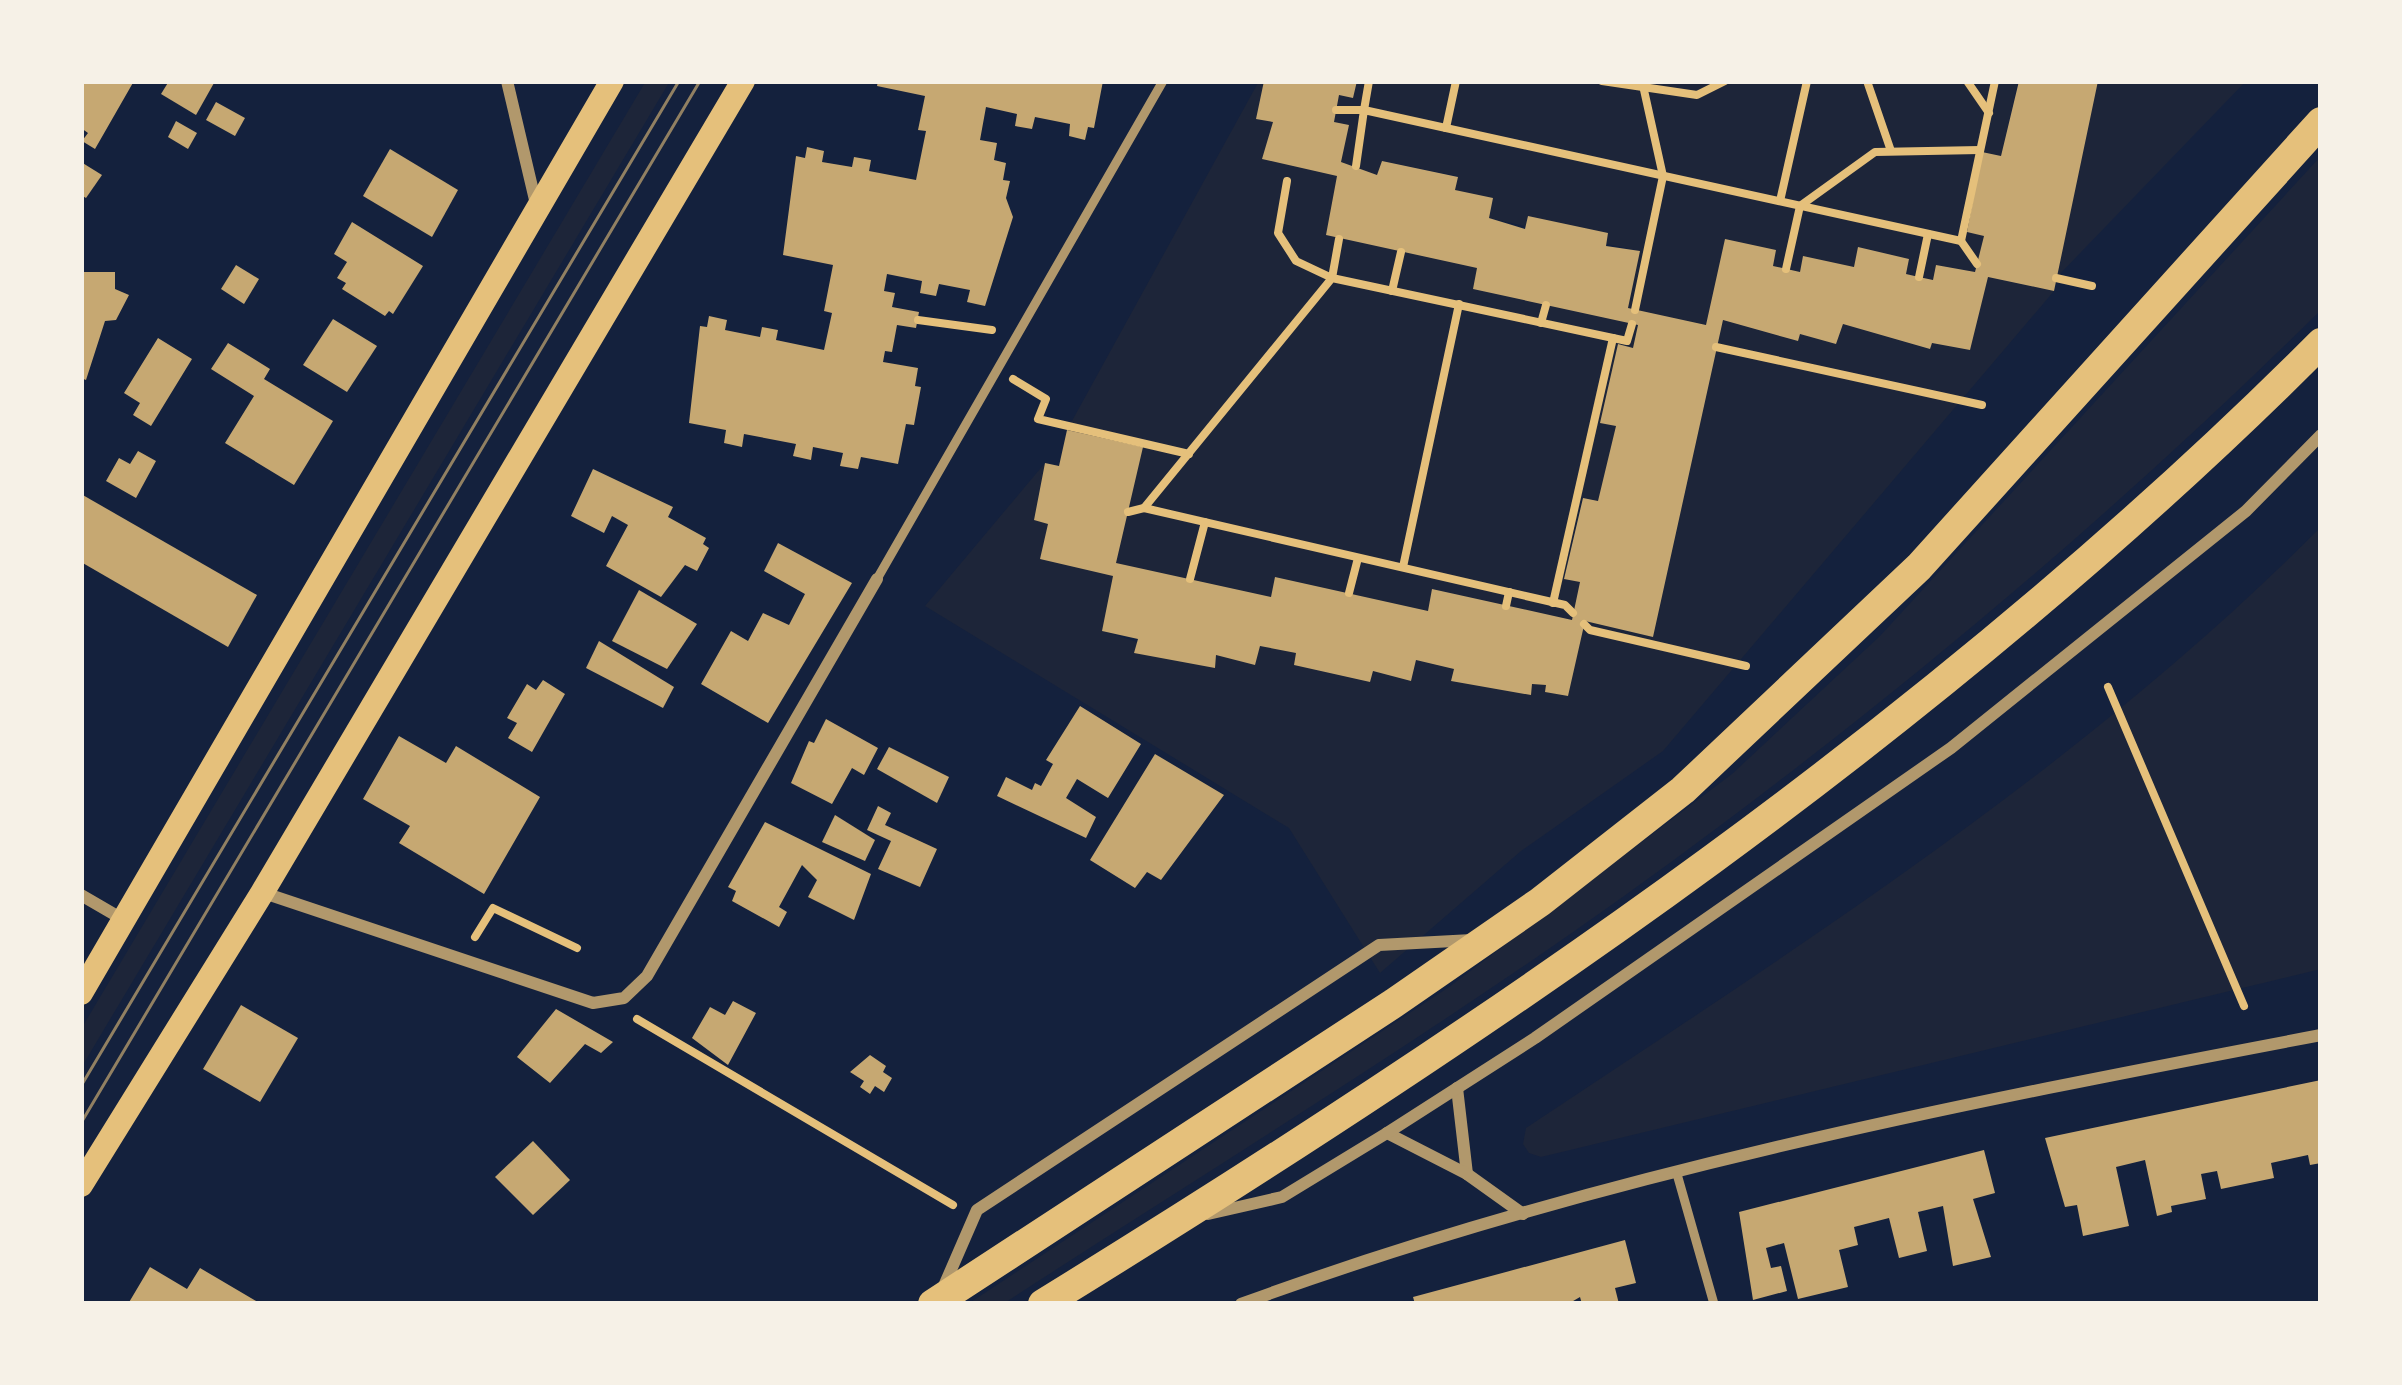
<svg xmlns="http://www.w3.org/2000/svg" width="2402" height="1385" font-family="'IBM Plex Serif',serif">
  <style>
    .green { fill: #1d2539 }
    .building { fill: #c6a872 }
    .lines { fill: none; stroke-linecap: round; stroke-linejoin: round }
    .path { stroke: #e5c07b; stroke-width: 8 }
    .service { stroke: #b1986c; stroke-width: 9 }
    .minor { stroke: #b1986c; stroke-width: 12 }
    .secondary { stroke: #e5c07b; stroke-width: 24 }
    .primary { stroke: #e5c07b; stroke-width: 30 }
    .tram { stroke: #918062; stroke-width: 3 }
  </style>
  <rect width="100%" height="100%" fill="#14213d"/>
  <g class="green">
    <path d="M646,81H670L81,1068V1029Z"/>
    <path d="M1259,81H1264L1273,122L1263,159L1337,176L1327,235L1477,268L1474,289L1638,325L1633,348L1619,344L1601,423L1616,426L1599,501L1582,498L1564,578L1580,582L1572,620L1433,589L1428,611L1276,577L1271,597L1116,563L1067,430Z"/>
    <path d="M1357,81H2014L2018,82L2001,156L1983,152L1967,231L1984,236L1975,272L1936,265L1933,280L1906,274L1909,259L1859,247L1854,267L1803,257L1800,272L1773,266L1775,250L1706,325L1628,308L1639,251L1489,218L1455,190L1457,176L1382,161L1377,175L1341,162L1334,122L1339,95L1353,98Z"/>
    <path d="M2098,81H2246L2056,278Z"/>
    <path d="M2321,156V310C2134,495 1932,667 1721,825C1492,998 1244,1147 1003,1304H968L1449,987L1732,774L1880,636Z"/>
    <path d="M1988,277L2054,291L1663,751L1521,851L1380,973L1289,828L925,606L1045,463L1034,519L1048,524L1113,576L1103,631L1214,667L1216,655L1254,664L1260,646L1296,653L1295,665L1369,682L1373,671L1411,681L1416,660L1454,669L1451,680L1530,694L1532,684L1546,685V692L1567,696L1585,621L1653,637L1723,320L1797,341L1800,334L1836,343L1843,324L1929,349L1932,343L1969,350Z"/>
    <path d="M2321,527V969L1541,1157L1529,1153L1523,1144L1526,1128C1803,944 2086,764 2321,527Z"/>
  </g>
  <g class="building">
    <path d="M81,81H134L95,149L82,141L88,133L81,128Z"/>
    <path d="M169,81H211L214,83L196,115L161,94Z"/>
    <path d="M878,81H1103L1094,128L1088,127L1085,140L1069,136L1070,124L1035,117L1032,129L1015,126L1017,114L986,107L980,140L997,143L994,160L1006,163L1003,180L1010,181L1006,198L1013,217L985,306L967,302L970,290L939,284L936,296L920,293L922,281L887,274L884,291L895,293L892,307L919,312L916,328L897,325L892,352L885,351L883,362L918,368L915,386L921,387L914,425L906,424L898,464L861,457L858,469L840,466L843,453L813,447L811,460L793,456L796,444L744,434L742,447L724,443L726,430L689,423L700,326L707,327L709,316L727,320L725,330L760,337L762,327L778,330L776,340L824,350L832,313L824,311L833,265L783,255L796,156L805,158L807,147L824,151L822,162L852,167L854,157L871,160L869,171L916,180L926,131L918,130L925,96L877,86Z"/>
    <path d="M1264,81H1357L1353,98L1339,95L1334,122L1349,125L1341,162L1377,175L1382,161L1458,177L1455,190L1493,198L1489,218L1525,229L1528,216L1608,233L1606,246L1640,251L1628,308L1706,325L1725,239L1776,250L1773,266L1800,272L1803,256L1854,267L1858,247L1909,259L1906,274L1919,277L1933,280L1936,265L1975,272L1984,236L1967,232L1982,152L2001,156L2019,81H2098L2054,291L1988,277L1970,350L1932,343L1930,349L1843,324L1836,344L1800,334L1798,341L1723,320L1653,637L1585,621L1568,696L1545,692L1546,685L1532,684L1531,695L1451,681L1454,669L1416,660L1411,681L1373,671L1370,682L1294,665L1296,653L1260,646L1255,665L1216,655L1215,668L1134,653L1138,639L1102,631L1113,576L1040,559L1048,524L1034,520L1045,463L1059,466L1067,430L1143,447L1116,563L1271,597L1275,577L1428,611L1432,589L1572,620L1580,582L1564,579L1583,498L1598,501L1616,426L1600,423L1618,344L1633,348L1638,325L1473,289L1477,268L1326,235L1337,176L1262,159L1273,122L1256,119Z"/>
    <path d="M216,102L245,118L235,136L206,120Z"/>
    <path d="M176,121L197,133L188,149L168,137Z"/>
    <path d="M390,149L458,190L432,237L363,196Z"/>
    <path d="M81,162L102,175L86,198L81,195Z"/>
    <path d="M352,222L423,266L393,314L389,311L385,316L342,289L346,283L337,278L347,262L334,254Z"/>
    <path d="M236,265L259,279L244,304L221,289Z"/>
    <path d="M81,272H115V289L129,295L116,320L105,321L86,380L81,378Z"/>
    <path d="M333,319L377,346L347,392L303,365Z"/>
    <path d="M158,338L192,359L151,426L133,415L140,403L124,393Z"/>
    <path d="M228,343L270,369L264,379L333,421L294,485L225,443L254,396L211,369Z"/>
    <path d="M138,451L156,461L136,498L106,481L119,458L130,464Z"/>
    <path d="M593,469L673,507L668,517L706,538L703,544L709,548L697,571L685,565L661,597L606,566L628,525L612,516L604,533L571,516Z"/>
    <path d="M81,494L257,595L228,647L81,562Z"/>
    <path d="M778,543L852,583L768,723L701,684L731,631L748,641L763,613L789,625L805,594L764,571Z"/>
    <path d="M639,590L697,624L667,669L612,641Z"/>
    <path d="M599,641L674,687L663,708L586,668Z"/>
    <path d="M543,680L565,694L532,752L508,738L517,723L507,718L527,684L536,690Z"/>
    <path d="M1080,706L1141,744L1108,798L1077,779L1066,798L1096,817L1086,838L997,796L1006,777L1032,790L1035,783L1041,786L1053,764L1046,760Z"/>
    <path d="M826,719L878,748L864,775L852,768L832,804L791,783L809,741L814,743Z"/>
    <path d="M399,736L446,763L456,746L540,797L484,894L399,843L410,826L363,799Z"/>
    <path d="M889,747L949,777L937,803L877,769Z"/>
    <path d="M1155,754L1224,795L1161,880L1147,872L1135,888L1090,860Z"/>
    <path d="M878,806L891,813L885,825L937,849L920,887L878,869L891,841L867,830Z"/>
    <path d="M835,815L875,840L865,861L822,842Z"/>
    <path d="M765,822L871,874L854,920L808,897L817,880L802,865L779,907L787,912L779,927L732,901L736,891L728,887Z"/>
    <path d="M733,1001L756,1013L728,1065L692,1038L710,1007L725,1015Z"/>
    <path d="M241,1005L298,1038L260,1102L203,1069Z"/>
    <path d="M556,1009L613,1042L601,1053L585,1044L550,1083L517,1057Z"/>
    <path d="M870,1055L886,1066L883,1072L892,1078L884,1092L875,1086L870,1094L860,1087L864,1081L850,1072Z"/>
    <path d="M2321,1080V1163L2310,1165L2308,1155L2271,1163L2274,1178L2221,1189L2217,1171L2201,1174L2206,1199L2171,1206L2172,1212L2157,1216L2145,1160L2116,1167L2129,1226L2083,1236L2077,1205L2065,1207L2045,1138Z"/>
    <path d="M533,1141L570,1180L533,1215L495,1177Z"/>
    <path d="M1984,1150L1995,1193L1973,1199L1991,1257L1953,1266L1943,1206L1918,1212L1927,1251L1899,1258L1889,1218L1854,1227L1858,1245L1839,1250L1848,1287L1798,1299L1784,1243L1766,1248L1771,1268L1781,1266L1787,1291L1753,1300L1739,1212Z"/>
    <path d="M1625,1240L1636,1283L1615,1288L1619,1304H1582L1580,1297L1568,1304H1415L1413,1297Z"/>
    <path d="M150,1267L187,1289L200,1268L261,1304H128Z"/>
  </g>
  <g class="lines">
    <g class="path">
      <path d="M1602,81L1697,95L1725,81"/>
      <path d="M1867,81L1891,151"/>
      <path d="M1967,81L1989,113"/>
      <path d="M1336,110H1364L1369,81"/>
      <path d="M1446,128L1456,81"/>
      <path d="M1356,166L1364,110L1961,241L1995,81"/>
      <path d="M1287,181L1278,233L1296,261L1332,278L1339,239"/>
      <path d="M1780,201L1807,81"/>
      <path d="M1961,241L1977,264"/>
      <path d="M1786,269L1800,206L1875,152L1980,150"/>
      <path d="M1919,277L1928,234"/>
      <path d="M2056,278L2092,286"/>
      <path d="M1392,291L1401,252"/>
      <path d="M1635,310L1663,176L1642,81"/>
      <path d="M918,320L992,330"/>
      <path d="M1541,323L1546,305"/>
      <path d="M1716,347L1982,405"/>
      <path d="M1013,379L1046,399L1038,419L1189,454"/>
      <path d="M1128,512L1144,508"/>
      <path d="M1403,567L1459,304"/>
      <path d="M1190,579L1205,522"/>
      <path d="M1349,593L1358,558"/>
      <path d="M1553,603L1613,338"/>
      <path d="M1506,606L1509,592"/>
      <path d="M1573,613L1565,605L1144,508L1332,278L1627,341L1632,324"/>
      <path d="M1584,624L1590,630L1746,666"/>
      <path d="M2108,687L2244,1006"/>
      <path d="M475,937L493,908L577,948"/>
      <path d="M637,1019L953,1205"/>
    </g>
    <g class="service">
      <path d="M877,579L1163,81"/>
      <path d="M1677,1174L1714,1304"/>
    </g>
    <g class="minor">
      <path d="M507,81L536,204"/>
      <path d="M264,893L593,1003L624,998L647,976L877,579"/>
      <path d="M81,895L124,920"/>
      <path d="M1457,1088L1467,1174"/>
      <path d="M1387,1133L1467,1174L1523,1214"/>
      <path d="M1208,1214L1282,1197L1387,1133L1535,1038L1951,748L2246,511L2321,435"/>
      <path d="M944,1286L977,1210L1379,945L1472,940"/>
      <path d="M1241,1304C1589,1176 1957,1104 2321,1035"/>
    </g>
    <g class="secondary">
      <path d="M81,993L612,81"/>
      <path d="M81,1185L262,893L743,81"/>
    </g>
    <g class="primary">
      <path d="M933,1304L1394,1003L1540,902L1683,790L1919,567L2321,122"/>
      <path d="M1043,1304C1496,1025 1944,721 2321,343"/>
    </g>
    <g class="tram">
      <path d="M81,1086L679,81"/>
      <path d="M81,1123L700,81"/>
    </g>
  </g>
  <rect width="2402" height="1385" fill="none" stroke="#f6f1e7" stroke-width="168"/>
</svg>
